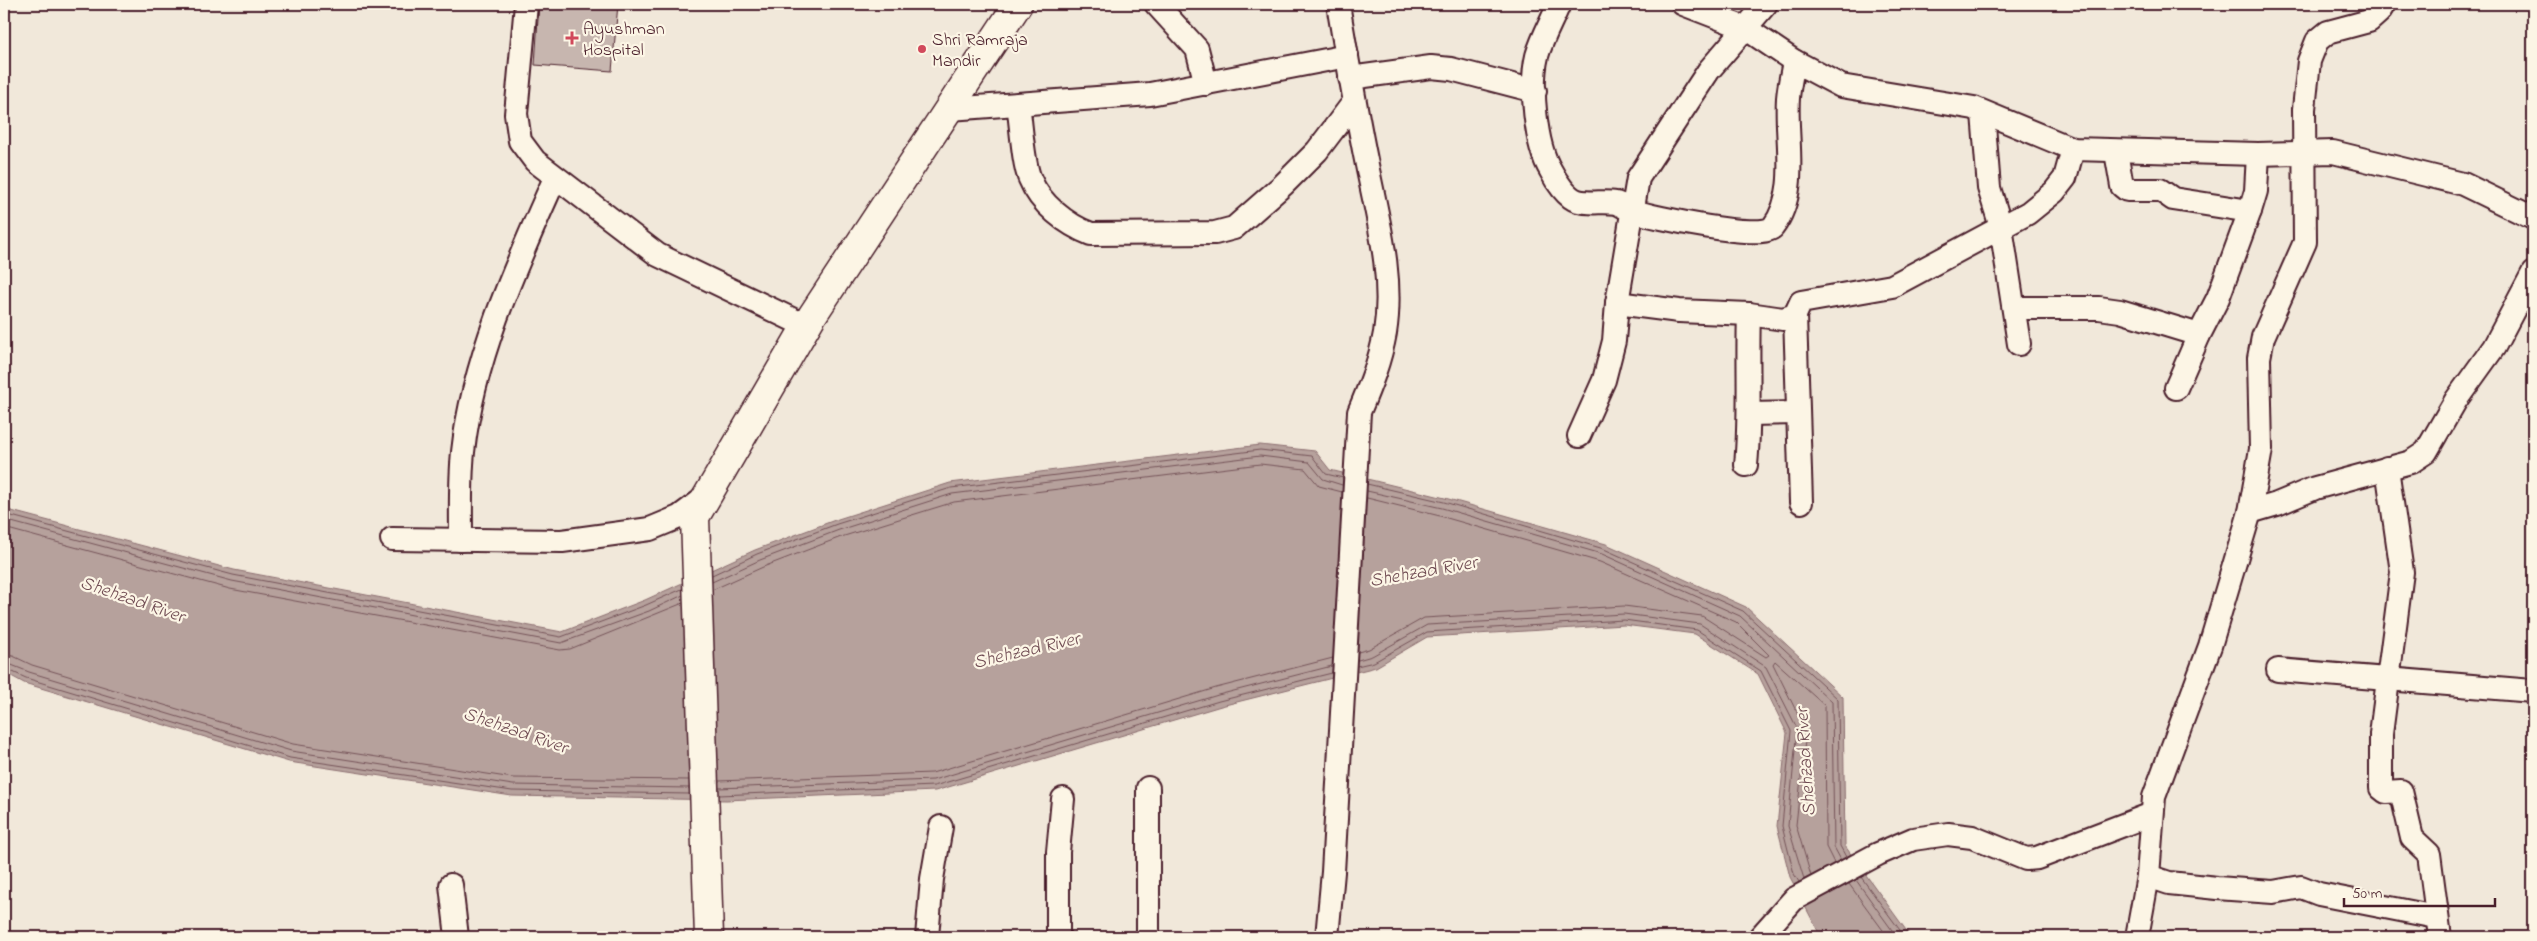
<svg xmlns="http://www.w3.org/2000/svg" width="2537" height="941" font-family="'Indie Flower',sans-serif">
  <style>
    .water { fill: #b6a19c; stroke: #8b6d6f }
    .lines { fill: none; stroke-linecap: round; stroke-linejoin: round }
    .shore { stroke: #755358; stroke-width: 1 }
    .building { fill: #c7b6af; stroke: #4a1f2b }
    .street-casing { stroke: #4a1f2b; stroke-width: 26 }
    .primary-casing { stroke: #4a1f2b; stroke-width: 31 }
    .street { stroke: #fcf5e5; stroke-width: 22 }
    .primary { stroke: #fcf5e5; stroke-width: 28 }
    .poi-dot { fill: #d1495b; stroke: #fcf5e5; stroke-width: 2 }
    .labels { text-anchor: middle; stroke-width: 4.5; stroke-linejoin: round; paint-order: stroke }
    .poi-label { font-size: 18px; fill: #4a1f2b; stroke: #fcf5e5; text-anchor: start }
    .water-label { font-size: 19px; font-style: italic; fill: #704c53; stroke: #fcf5e5 }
  </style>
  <rect width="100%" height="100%" fill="#f1e8da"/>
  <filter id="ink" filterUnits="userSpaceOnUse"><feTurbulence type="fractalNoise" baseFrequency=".02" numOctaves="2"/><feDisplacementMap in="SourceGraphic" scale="10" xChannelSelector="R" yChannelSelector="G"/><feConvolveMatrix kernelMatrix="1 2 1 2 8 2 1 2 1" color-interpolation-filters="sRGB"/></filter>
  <g filter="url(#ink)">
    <path class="water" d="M1260,445L1315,451L1330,470L1445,498L1606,544L1746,607L1843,697L1845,846L1911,937H1821L1790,877L1777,826L1787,733L1758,674L1695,634L1624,625L1427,637L1376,667L1221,706L935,791L726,800L512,796L289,762L24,683L4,672V509L234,570L562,632L645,600L755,550L835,520L950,483Z"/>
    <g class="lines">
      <g class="shore">
        <path d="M1367,484L1444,502L1604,549L1743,611L1838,699L1840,846L1846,857"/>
        <path d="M1367,491L1442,508L1602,554L1740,616L1832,702L1834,847L1841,860"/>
        <path d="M4,514L233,575L561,637L646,605L682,589"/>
        <path d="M4,520L232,581L561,643L649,611L683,595"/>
        <path d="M4,528L230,589L560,650L570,649L683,603"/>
        <path d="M712,575L757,554L837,524L951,488L1260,450L1312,456L1326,474L1343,478"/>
        <path d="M712,582L760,560L839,530L952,494L1260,456L1309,462L1323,479L1342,485"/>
        <path d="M712,590L763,567L841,537L954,502L1260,464L1305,469L1319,486L1342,492"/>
        <path d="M1358,652L1369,649L1424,618L1624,606L1702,616L1766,657L1769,655L1736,622L1600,562L1440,516L1367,498"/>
        <path d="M4,655L13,656L32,665L293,744L513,778L689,780"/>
        <path d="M1358,660L1372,656L1427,625L1624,614L1700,624L1766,667L1797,728L1788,826L1804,879"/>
        <path d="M4,662L29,672L291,751L513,785L689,788"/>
        <path d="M1357,666L1374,662L1427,632L1624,620L1697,630L1761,671L1791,731L1782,826L1794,874L1799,882"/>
        <path d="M4,668L26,678L290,758L512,791L689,794"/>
        <path d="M719,781L932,773L1216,688L1333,658"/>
        <path d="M719,788L933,780L1218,695L1332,666"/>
        <path d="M719,795L934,786L1219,701L1332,673"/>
        <path d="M1811,876L1796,825L1806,731L1773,664L1775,661L1825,706L1826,847L1834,863"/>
        <path d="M1861,877L1905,937"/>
        <path d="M1856,880L1897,937"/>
        <path d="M1849,884L1888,937"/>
      </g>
    </g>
    <path class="building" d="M539,4H618L612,71L535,65Z"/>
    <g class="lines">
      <g class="street-casing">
        <g id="street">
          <path d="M526,4L516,114L520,141L535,161L658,255L806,326"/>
          <path d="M1156,4L1197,49L1206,84"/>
          <path d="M1559,4C1552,21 1542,38 1537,56C1530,85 1535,145 1551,171C1556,181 1567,198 1578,201C1590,204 1604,201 1616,203C1622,205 1627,209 1633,211C1652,217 1763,241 1773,227C1800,191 1785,140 1788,98C1789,86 1792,73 1794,61"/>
          <path d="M1683,4L1745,28L1794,61L1841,86L1974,108L2073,149L2258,154L2333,152L2463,184L2533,218"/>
          <path d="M1350,78L1431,67L1451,69L1535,91"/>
          <path d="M1018,104C1021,122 1023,164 1030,179C1040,204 1067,225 1091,234L1215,233L1234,228L1283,185L1317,151L1354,102"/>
          <path d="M950,109L1150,94L1347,56"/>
          <path d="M1983,113L1989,188L2001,227L2019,344"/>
          <path d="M2116,152L2122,186L2127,190H2160L2173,199L2250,211"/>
          <path d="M1617,303L1679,311L1749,314L1783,319L1795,315L1801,302L1892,286L2028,213L2054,192L2065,178L2073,149"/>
          <path d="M2015,308H2099L2120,311L2199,335"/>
          <path d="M1795,315L1801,502"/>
          <path d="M2176,388L2199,335L2218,298L2250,211L2256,191L2258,154"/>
          <path d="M1749,414L1798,413"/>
          <path d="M1579,436L1604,380L1614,341L1617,303L1638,178L1709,70L1766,4"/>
          <path d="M1746,465C1751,414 1747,364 1749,314"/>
          <path d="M2387,468L2402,572L2381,734V788L2386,792L2401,791L2412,838L2429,854L2440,937"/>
          <path d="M2250,512L2277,504L2315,488L2411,462L2426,452L2456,400L2494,347L2533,273"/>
          <path d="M392,539L562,541L650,529L679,517L706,497"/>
          <path d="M461,540C461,511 460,481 463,452C473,358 517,263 555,178"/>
          <path d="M2278,670L2533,691"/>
          <path d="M2148,876L2169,883L2217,888L2273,892L2301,887L2319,894L2436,917"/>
          <path d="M451,885L457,937"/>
          <path d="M927,937L932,879L941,827"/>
          <path d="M1058,937V852L1063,799"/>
          <path d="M1148,937V788"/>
          <path d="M1327,937L1333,872L1359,412C1370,386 1380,361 1385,333C1394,277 1378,220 1367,165C1356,111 1347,58 1338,4"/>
          <path d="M1760,937L1794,899L1878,854L1913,839L1948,834L1972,837L2026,859L2037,858L2152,814"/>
          <path d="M2137,937L2148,876L2154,797L2210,646L2250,512L2261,449L2259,358L2263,337L2305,242L2304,109L2309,61L2317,41L2328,32L2369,21L2379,12L2384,4"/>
        </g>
      </g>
      <g class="primary-casing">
        <path id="primary" d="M709,937L695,517L812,316L1018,4"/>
      </g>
      <use href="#street" class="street"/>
      <use href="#primary" class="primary"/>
    </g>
  </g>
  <g class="poi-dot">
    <path d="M569.5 30.5h5v5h5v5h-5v5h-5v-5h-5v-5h5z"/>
    <circle cx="922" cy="49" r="5"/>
  </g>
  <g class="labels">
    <g class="poi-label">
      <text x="583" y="34">Ayushman<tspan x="583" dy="21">Hospital</tspan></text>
      <text x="932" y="45">Shri Ramraja<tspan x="932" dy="21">Mandir</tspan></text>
    </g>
    <g class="water-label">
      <text transform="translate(1423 570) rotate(-10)" y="7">Shehzad River</text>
      <text transform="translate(133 598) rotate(19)" y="7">Shehzad River</text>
      <text transform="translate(1026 649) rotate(-13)" y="7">Shehzad River</text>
      <text transform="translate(516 729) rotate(19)" y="7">Shehzad River</text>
      <text transform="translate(1804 762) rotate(-94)" y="7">Shehzad River</text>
    </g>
  </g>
  <rect width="2537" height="941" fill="none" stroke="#fcf5e5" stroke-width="20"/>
  <rect x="10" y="10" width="2517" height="921" fill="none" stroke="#4a1f2b" stroke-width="2" filter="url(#ink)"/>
  <path d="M2344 898v8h151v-8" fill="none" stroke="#4a1f2b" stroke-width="2.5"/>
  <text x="2352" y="898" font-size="15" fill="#4a1f2b" stroke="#fcf5e5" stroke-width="4" paint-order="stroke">50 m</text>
</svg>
